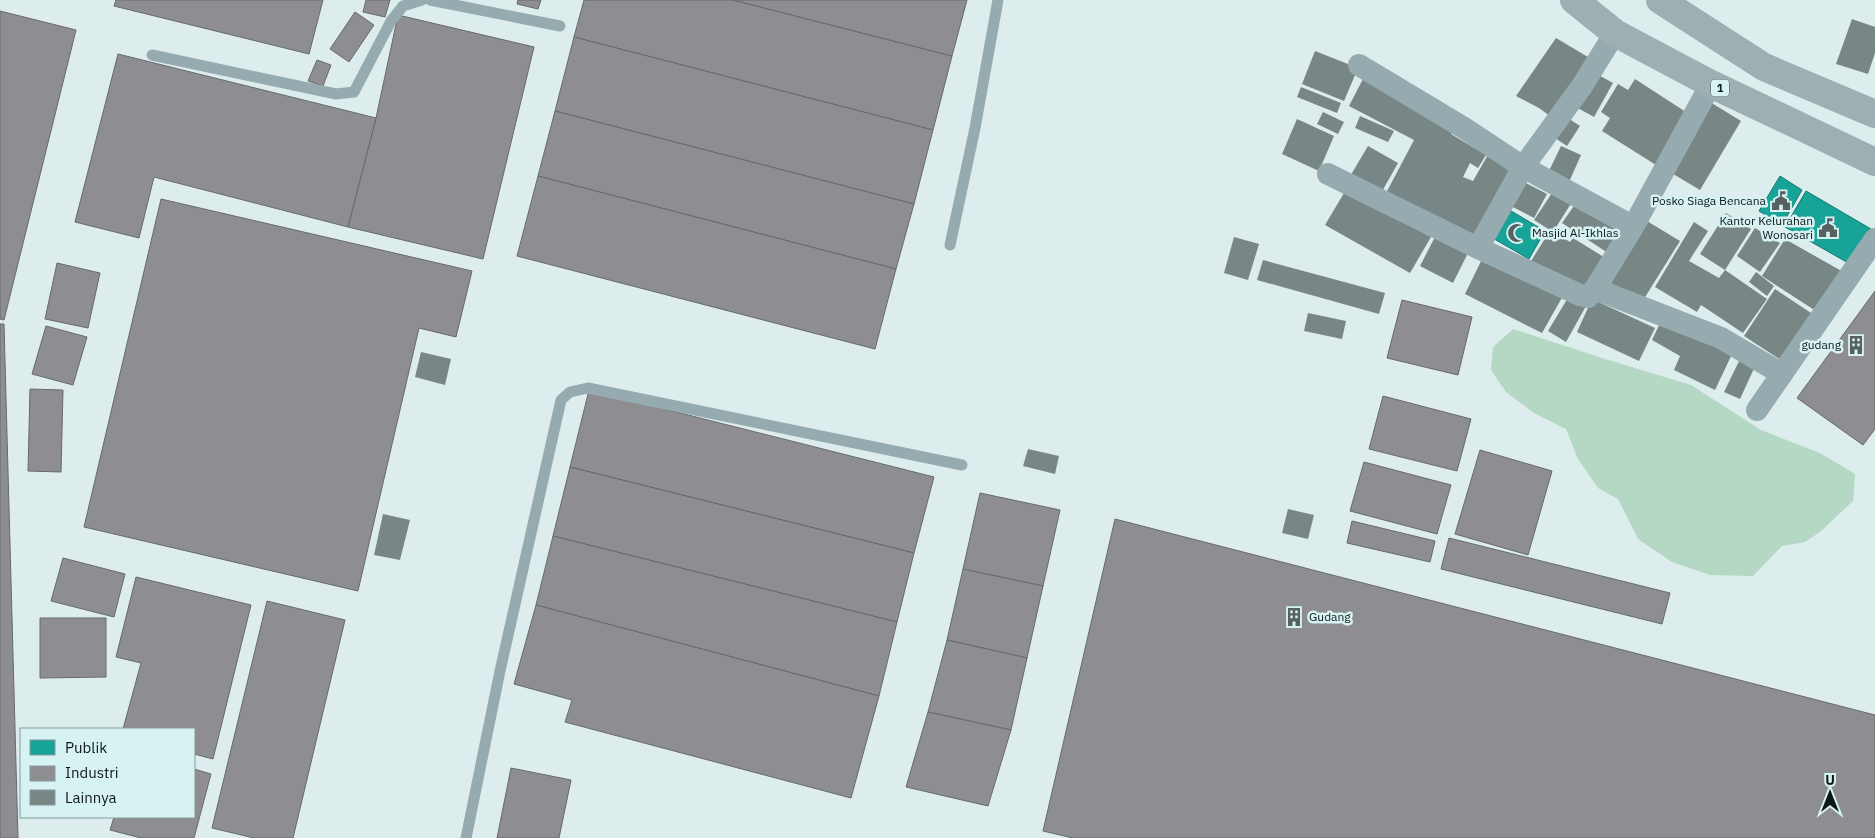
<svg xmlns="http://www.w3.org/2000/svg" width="1875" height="838" font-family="'IBM Plex Sans',sans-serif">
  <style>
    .green { fill: #b4d8c3 }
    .public { fill: #17a398; stroke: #147971 }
    .industry { fill: #8d8d92; stroke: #676a6d }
    .building { fill: #788786 }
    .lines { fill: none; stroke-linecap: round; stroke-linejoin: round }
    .service { stroke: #96abb0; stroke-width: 11 }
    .minor { stroke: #96abb0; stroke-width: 22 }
    .trunk { stroke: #9dafb3; stroke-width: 28 }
    .labels { text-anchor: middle; stroke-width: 5; stroke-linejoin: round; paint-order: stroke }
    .shield { fill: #d7f2f2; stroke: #4a5959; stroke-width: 1 }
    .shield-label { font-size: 11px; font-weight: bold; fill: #0e1717 }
    .poi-label { font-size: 12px; fill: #0e1717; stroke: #d7f2f2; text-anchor: end }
  </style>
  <rect width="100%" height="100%" fill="#ddecec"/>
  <path class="green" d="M1513,329L1602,358L1691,385L1761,430L1820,453L1855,474L1853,501L1820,532L1805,542L1782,546L1753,576L1710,575L1672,562L1638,539L1618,499L1598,488L1578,459L1566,429L1534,413L1506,392L1491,370L1493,347Z"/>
  <g class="public">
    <path d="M1780,176L1802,190L1782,225L1759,211Z"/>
    <path d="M1806,191L1871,229L1850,264L1785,227Z"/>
    <path d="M1506,208L1545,231L1529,259L1489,236Z"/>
  </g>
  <g class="industry">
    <path d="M116,0H323L309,54L114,6Z"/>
    <path d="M366,0H390L385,17L363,12Z"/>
    <path d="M518,0H541L538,9L517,4Z"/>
    <path d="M584,0H733L952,56L933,130L574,37Z"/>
    <path d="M733,0H967L952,56Z"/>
    <path d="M0,11L76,30L4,320L0,319Z"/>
    <path d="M355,12L374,25L349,62L330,49Z"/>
    <path d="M398,15L534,47L483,259L348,227L376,118Z"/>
    <path d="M574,37L933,130L914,204L555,111Z"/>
    <path d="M118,54L376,118L348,227L154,177L139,238L75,222Z"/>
    <path d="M317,60L331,65L323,86L308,81Z"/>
    <path d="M555,111L914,204L896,269L538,176Z"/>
    <path d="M538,176L896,269L875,349L517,256Z"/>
    <path d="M161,199L472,271L456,337L419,328L358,591L84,527Z"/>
    <path d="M57,263L100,273L88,328L45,319Z"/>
    <path d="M1875,291V429L1863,445L1797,398Z"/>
    <path d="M1402,300L1472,317L1458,375L1387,358Z"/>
    <path d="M0,324H4L18,838H0Z"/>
    <path d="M46,326L87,337L73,385L32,374Z"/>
    <path d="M30,389L63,390L61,472L28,471Z"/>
    <path d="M589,390L934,477L914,553L570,467Z"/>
    <path d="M1383,396L1471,419L1457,471L1369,449Z"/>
    <path d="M1480,450L1552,471L1528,555L1455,534Z"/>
    <path d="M1364,462L1451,485L1437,534L1350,511Z"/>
    <path d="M570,467L914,553L897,622L553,536Z"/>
    <path d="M980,493L1060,510L1043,586L963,569Z"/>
    <path d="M1115,519L1875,715V838H1073L1043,831Z"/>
    <path d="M1352,521L1435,541L1430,562L1347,543Z"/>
    <path d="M553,536L897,622L879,696L536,605Z"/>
    <path d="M1449,538L1670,593L1662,624L1441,569Z"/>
    <path d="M63,558L125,574L114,617L51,601Z"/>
    <path d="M963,569L1043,586L1027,658L947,640Z"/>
    <path d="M136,577L251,605L213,759L194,754V729H123L141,663L116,657Z"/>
    <path d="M267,601L345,620L293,838H254L212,828Z"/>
    <path d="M536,605L879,696L851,798L565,722L572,700L514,684Z"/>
    <path d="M40,618H106V677L40,678Z"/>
    <path d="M947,640L1027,658L1011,730L928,712Z"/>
    <path d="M928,712L1011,730L988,806L906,787Z"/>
    <path d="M511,768L571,780L559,838H497Z"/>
    <path d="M194,769L211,774L194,838H141L110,830L114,817H194Z"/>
  </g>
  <g class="building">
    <path d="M1852,19L1875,27V53L1868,74L1836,64Z"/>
    <path d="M1556,38L1593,60L1554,119L1539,108L1516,96Z"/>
    <path d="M1315,51L1358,68L1344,101L1302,84Z"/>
    <path d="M1595,73L1613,83L1594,117L1576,107Z"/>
    <path d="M1363,79L1454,129L1451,134L1486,155L1478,168L1470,163L1463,177L1473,181L1489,153L1518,169L1477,243L1385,195L1414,140L1349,106Z"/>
    <path d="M1635,79L1689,114L1656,165L1602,131L1610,118L1601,112L1618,84L1628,90Z"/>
    <path d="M1301,87L1341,103L1337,113L1297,97Z"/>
    <path d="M1710,102L1741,121L1700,190L1668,171Z"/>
    <path d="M1323,112L1344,122L1338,134L1317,124Z"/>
    <path d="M1360,116L1394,131L1388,142L1355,128Z"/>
    <path d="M1565,116L1580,126L1567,146L1552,136Z"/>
    <path d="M1297,119L1334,136L1319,171L1282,154Z"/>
    <path d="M1368,146L1398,163L1380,195L1349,178Z"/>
    <path d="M1561,146L1581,155L1569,182L1548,173Z"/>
    <path d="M1520,180L1547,194L1534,218L1507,204Z"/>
    <path d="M1347,188L1431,237L1410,273L1325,225Z"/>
    <path d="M1554,190L1572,202L1553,232L1534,220Z"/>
    <path d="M1576,203L1624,235L1611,255L1562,223Z"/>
    <path d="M1726,213L1751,229L1725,270L1700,254Z"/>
    <path d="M1642,218L1680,241L1642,302L1604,279Z"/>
    <path d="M1694,222L1708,231L1689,261L1719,278L1725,270L1767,299L1743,333L1701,305L1697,312L1655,287Z"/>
    <path d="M1755,228L1780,243L1760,272L1737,256Z"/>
    <path d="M1554,232L1570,242L1573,238L1607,259L1586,294L1531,261L1546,237L1550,240Z"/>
    <path d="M1437,233L1470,249L1453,283L1420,266Z"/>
    <path d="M1234,237L1259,244L1248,280L1224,273Z"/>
    <path d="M1785,239L1845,273L1819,313L1762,276Z"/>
    <path d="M1484,255L1564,294L1542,333L1465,294Z"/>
    <path d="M1263,260L1385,293L1379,314L1257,280Z"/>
    <path d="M1756,272L1774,286L1767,296L1749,282Z"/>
    <path d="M1775,289L1817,317L1787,364L1744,336Z"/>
    <path d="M1569,296L1586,306L1566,342L1548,331Z"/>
    <path d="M1592,299L1655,328L1639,361L1577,332Z"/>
    <path d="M1308,313L1346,321L1342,339L1304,331Z"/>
    <path d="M1662,319L1733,352L1715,390L1674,370L1680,356L1652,340Z"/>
    <path d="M421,352L451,359L445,385L415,377Z"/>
    <path d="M1742,355L1757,362L1740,399L1724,392Z"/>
    <path d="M1028,449L1059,456L1055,474L1023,466Z"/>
    <path d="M1288,509L1314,515L1308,539L1282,533Z"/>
    <path d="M383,514L410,520L400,560L374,555Z"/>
  </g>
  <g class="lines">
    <g class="service">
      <path d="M430,0L560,26"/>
      <path d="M152,55L336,94L354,92L391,21L403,6L422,0"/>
      <path d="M950,245L975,128L998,0"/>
      <path d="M466,838L500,671L561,400L570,392L588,388L962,465"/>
    </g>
    <g class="minor">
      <path d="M1359,65L1464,128L1523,167L1623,221"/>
      <path d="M1328,174L1478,248L1580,295L1588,297L1595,289L1721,338L1782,374"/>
      <path d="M1478,248L1523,167L1582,86L1615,33"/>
      <path d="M1595,289L1633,227L1711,84"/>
      <path d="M1757,410L1875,239"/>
    </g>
    <g class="trunk">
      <path d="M1574,0L1615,33L1711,84L1875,162"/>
      <path d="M1660,0L1764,67L1875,114"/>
    </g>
  </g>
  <defs>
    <g id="civic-bare" transform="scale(1.5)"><path d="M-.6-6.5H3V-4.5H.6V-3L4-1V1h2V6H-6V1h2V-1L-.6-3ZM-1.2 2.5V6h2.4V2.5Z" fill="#566262" stroke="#d7f2f2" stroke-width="2.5" paint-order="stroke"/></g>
    <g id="mosque-bare" transform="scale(1.5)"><path d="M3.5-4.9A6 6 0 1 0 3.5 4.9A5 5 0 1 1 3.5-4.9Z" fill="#566262" stroke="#d7f2f2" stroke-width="2.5" paint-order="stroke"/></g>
    <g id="building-bare" transform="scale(1.5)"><path d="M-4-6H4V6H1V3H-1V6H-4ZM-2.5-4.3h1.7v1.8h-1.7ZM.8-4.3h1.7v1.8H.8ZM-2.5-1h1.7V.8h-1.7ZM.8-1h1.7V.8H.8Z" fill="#566262" stroke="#d7f2f2" stroke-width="2.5" paint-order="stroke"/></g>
  </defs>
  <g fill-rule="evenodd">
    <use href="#civic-bare" x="1781" y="201"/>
    <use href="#civic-bare" x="1828" y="228"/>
    <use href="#mosque-bare" x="1517" y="233"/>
    <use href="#building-bare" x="1856" y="345"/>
    <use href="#building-bare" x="1294" y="617"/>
  </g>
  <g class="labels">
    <rect class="shield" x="1711" y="79.5" width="18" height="17" rx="4"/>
    <g class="shield-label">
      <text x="1720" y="92">1</text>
    </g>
    <g class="poi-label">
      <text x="1766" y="205">Posko Siaga Bencana</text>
      <text x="1813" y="225">Kantor Kelurahan<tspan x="1813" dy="14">Wonosari</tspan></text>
      <text x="1532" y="237" text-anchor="start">Masjid Al-Ikhlas</text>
      <text x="1841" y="349">gudang</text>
      <text x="1309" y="621" text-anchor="start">Gudang</text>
    </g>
  </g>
  <rect x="20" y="728" width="175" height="90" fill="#d7f2f2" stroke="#879a9a"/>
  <rect x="30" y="740" width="25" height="15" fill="#17a398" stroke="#879a9a"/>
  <text x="65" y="753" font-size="15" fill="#0e1717">Publik</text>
  <rect x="30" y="766" width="25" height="15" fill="#8d8d92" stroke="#879a9a"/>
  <text x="65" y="778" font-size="15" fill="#0e1717">Industri</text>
  <rect x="30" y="790" width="25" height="15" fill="#788786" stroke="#879a9a"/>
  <text x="65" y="803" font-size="15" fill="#0e1717">Lainnya</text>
  <g transform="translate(1830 793)" stroke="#d7f2f2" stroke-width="4" paint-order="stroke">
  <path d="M0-4L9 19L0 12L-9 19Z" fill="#0e1717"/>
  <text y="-8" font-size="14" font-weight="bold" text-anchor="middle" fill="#0e1717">U</text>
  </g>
</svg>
